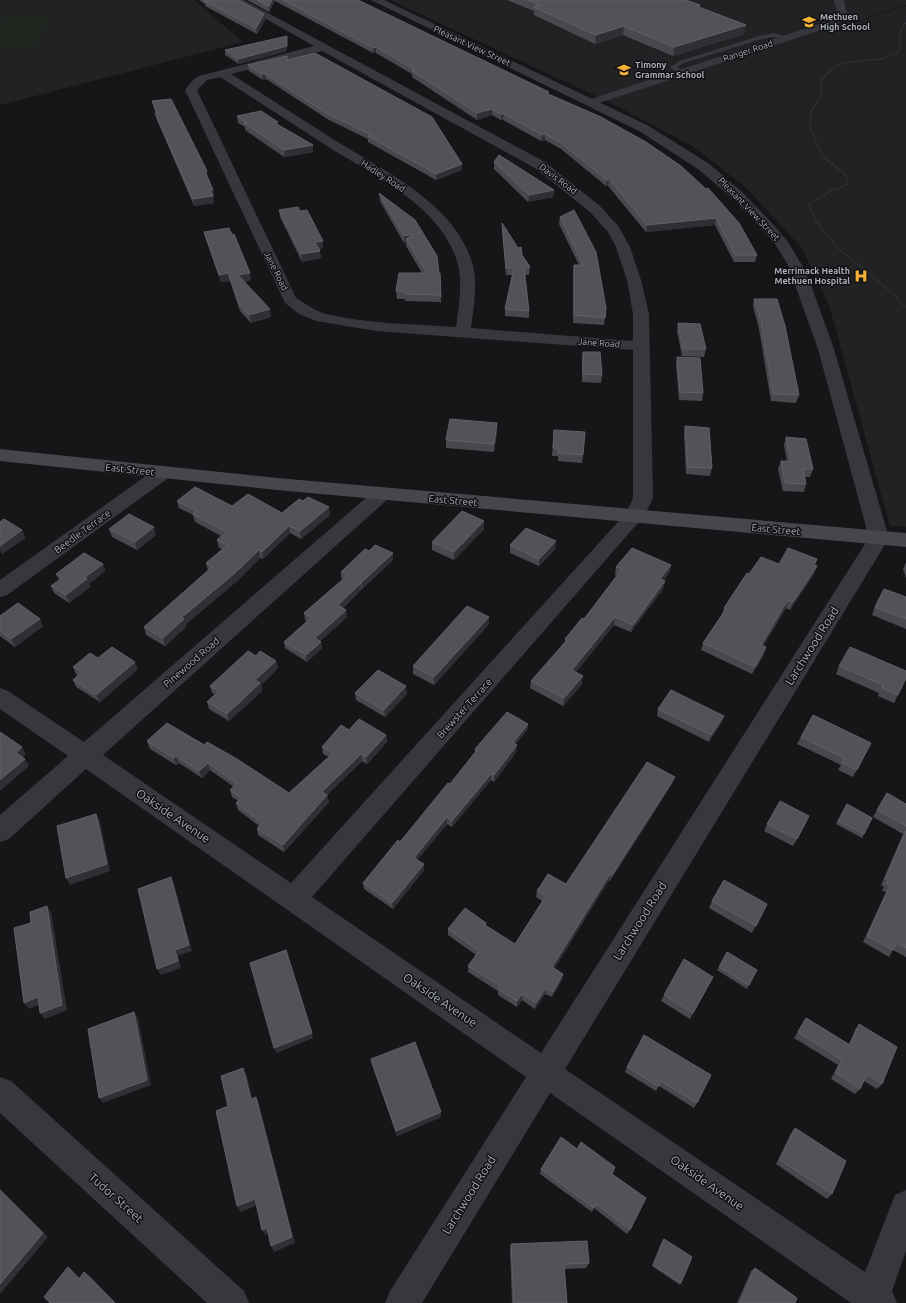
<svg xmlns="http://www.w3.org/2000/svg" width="906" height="1303" font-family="Ubuntu,sans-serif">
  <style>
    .built { fill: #222225 }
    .green { fill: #1e261f }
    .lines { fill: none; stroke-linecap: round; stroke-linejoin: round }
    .path { stroke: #3d3f44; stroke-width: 1.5; stroke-dasharray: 1 1.5; stroke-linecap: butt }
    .service { fill: #37383d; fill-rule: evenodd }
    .minor { fill: #37383d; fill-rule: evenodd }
    .tertiary { fill: #37383d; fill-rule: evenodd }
    .secondary { fill: #45474d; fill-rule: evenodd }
    .wall { fill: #47494d }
    .shaded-wall { fill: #2f3033 }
    .building { fill: #525359; stroke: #5f6168 }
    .labels { text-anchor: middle; stroke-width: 3; stroke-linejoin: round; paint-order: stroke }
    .far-poi-label { font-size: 9px; font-weight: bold; fill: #a8adb8; stroke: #111113; text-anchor: start }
    .far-street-label { font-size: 9px; fill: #a8adb8; stroke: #111113 }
    .street-label { font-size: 10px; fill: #a8adb8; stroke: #111113 }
    .near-street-label { font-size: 12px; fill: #a8adb8; stroke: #111113 }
  </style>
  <rect width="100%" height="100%" fill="#161618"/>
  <g class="built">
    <path d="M0,0H194L243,42L0,105Z"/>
    <path d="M390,0H906V5L827,32L906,6V527L890,526L829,305L801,247L745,187L694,147L609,102Z"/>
  </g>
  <path class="green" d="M52,16L37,46L0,48V18Z"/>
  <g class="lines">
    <path class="path" d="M906,23L901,29L899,51C881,64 861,58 841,64C833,67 828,74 821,79V96L811,111L810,128L823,157L845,174L848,184L829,192L809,204C824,251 876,271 906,308"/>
    <path class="service" d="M774,33L791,38L788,40L774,37L762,39L684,63L677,67L686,72L683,74L673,70L670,67L680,61L759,36Z"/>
    <g class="minor">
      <path d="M232,0H244L545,162L600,206L619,227L630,247L641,280L649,314L653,498L644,516L312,897L541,1053L872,533L879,531L886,533L889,538L565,1069L865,1272L895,1195L906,1190V1251L892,1291L897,1303H851L550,1093L422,1303H385L390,1291L526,1077L86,769L9,839L0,842V815L68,756L0,709V688L8,691L84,742L375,490L382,488L389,490L392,494L389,498L103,755L291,883L626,513L633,498V350L376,331L316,321L299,314L285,303L185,90L193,80L199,76L314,46ZM322,51L535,168L590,212L608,232L616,247L627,280L633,314V341L471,328C474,305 479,279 470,256C449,201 383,170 336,141C301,119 266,96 231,74ZM220,77C256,100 291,123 327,146C372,175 434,202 455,255C464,278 459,304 456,327C413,324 368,324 326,314C315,311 306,304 296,298L197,90L207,80Z"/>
      <path d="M834,0H844L847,14L840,22L830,27L596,104L592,105L586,102L588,100L822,23L837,13Z"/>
      <path d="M164,466L171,468L173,472L171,476L7,595L0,597V580L157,468Z"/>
      <path d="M0,1077L11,1081L244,1291L249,1303H207L0,1113Z"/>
    </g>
    <path class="tertiary" d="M371,0H384L647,125L708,163L742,192L772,223L788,242L802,265L811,285L834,349L889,538L886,543L879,545L872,543L869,538L818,349L788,265L775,244L762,229L732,198L698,169L639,131Z"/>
    <path class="secondary" d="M0,449L277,478L906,533V547L277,490L0,461Z"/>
  </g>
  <g class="wall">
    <path d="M199,0H238L264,14L265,20L257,34L205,6V4Z"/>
    <path d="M247,0H358L646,142L757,255L755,262H734L715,225L646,232L608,186H606L561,149L545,140L541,141L503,120H501L492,115L477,120L412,77V74L376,53H373L275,1L269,12Z"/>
    <path d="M507,0H686L700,5V8L746,25L744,34L673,56L623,35L595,44L534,15V11Z"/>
    <path d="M287,41V51L239,64L225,55V50Z"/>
    <path d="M287,56V59L462,170L436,180L368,142V139L329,120L266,79L263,80L249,71L248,65Z"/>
    <path d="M152,101L208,178L213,190L214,197H213L214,203L194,206L157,120L155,113H156L154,108Z"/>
    <path d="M237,116L313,145V152L284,157L245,130V127L238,123Z"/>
    <path d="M494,162L554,190L553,197L528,202L494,169Z"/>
    <path d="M379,193L439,273H440L441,304L440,302L405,301V299H397L396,291L422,273L406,246V243H404L380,201Z"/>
    <path d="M279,210L300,211L323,248L319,249L321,258L302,262L280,217Z"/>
    <path d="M560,217L606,308L604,325L573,323V272L574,265H579L559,224Z"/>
    <path d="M502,223L530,267L529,275H525L529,311V318L505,316V309L512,275H506L502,231Z"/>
    <path d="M204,232L251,280L244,282L271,317L251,323L240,311L230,281L221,282L206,239Z"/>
    <path d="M754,299L799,395L796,403L771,401L759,329L753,306Z"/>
    <path d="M678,323L706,349L704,357L682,356L677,331Z"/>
    <path d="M583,352L602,375L601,383L582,382V359Z"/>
    <path d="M677,357L703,393L702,401L679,400L676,365Z"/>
    <path d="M497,423V431L494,452L446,448V440Z"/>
    <path d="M685,426L712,468L710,476L686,474L684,434Z"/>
    <path d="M554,430L583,455L582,463L558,461V456H552Z"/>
    <path d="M786,437L813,469L810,477H805L806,484L804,492L783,491L778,469L781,461H787L784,445Z"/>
    <path d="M177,501L232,506L282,513L330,515L301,539L290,533L263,559L260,558L237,581L186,624V627L165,646L146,635L144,627L208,571L206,563L222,549L219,548L217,540L221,536L195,522L193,515L179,508Z"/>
    <path d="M484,521V529L454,560L432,550V542Z"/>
    <path d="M109,529L156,535L137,550L112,537Z"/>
    <path d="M556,541L555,549L539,566L510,553V545Z"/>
    <path d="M369,551L393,560L362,589H361V590L343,608L347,617L320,641L322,648L307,662L285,648L284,642L307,621L305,620L304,613L343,579L341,578V572Z"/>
    <path d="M817,559L815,565L814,574L790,610L786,608L763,646L764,655L752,674L701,650L703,643L722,615L724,608L749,574L779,564Z"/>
    <path d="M906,562V578L903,569Z"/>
    <path d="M103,564L105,571L89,584L90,587L69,603L54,593L51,586L59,580L56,574Z"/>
    <path d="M671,565L669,573L663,581H665L663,589L631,632L614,625L576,672L582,684L563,706L530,688L531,681L565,642V639L584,619L617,576L615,575L616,567Z"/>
    <path d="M906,597V629L872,615L875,607Z"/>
    <path d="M0,616L43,626L15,647L0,636Z"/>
    <path d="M489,624L434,685L413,674V666Z"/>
    <path d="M256,656L276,661L278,668L261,685L262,691L229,721L209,709L207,702L215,694L212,693L210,686Z"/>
    <path d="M839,666L906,678L894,703L878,696L879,693L836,674Z"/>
    <path d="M73,667L138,669L100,702L76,687L73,680L78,676L76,674Z"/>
    <path d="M355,693L407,694L385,717L356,700Z"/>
    <path d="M658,709L724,716L721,723L709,742L657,716Z"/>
    <path d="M167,723L289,793L329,757L323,754L322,747L349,730L386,735L387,742L367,764L362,761L327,795L329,802L284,852L258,835L257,829L259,826L238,810L236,803L238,801L232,797L230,790L234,787L210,770L202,778L179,763L176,765L150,749L147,741Z"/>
    <path d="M528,724L527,730L516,744V752L494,782L491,780L452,827L447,824L417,860L424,864V870L393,909L364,889L363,883L400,842L450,784L475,752V749Z"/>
    <path d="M801,737L871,743L853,777L838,770L841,765L797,744Z"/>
    <path d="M672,784L610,881L609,880L554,969L563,974L562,980L552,997L545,994L535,1009L522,1000L517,1007L498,995V991L468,972V966L476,955L448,935V929L486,923V926L515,944L542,901L536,897L537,891L566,884Z"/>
    <path d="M887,793L906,804V957L893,950L889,957L863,942L886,892L882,891L884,887L881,885L903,834L873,817Z"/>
    <path d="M847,804L872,818L862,838L836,824Z"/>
    <path d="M806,823L793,846L764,831L767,824Z"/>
    <path d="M712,901L767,904L752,933L709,908Z"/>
    <path d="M719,967L757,970L747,989L717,970Z"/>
    <path d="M713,977L690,1019L661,1001L664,995Z"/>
    <path d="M806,1018L849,1044L855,1030L859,1024L882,1084L877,1089L864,1081L860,1089L855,1094L831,1079L838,1065L794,1038Z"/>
    <path d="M371,1059L441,1117L397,1136L372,1065Z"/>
    <path d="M627,1067L711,1075L694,1108L659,1086L656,1091L625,1072Z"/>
    <path d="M795,1128L832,1194L827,1199L776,1164L791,1133Z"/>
    <path d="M541,1169L612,1174L630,1230L627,1234L594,1208L592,1212L540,1174Z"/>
    <path d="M664,1239L681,1283L680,1285L652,1266L662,1241Z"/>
    <path d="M511,1244L589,1263L586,1268L564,1269L567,1303H512L510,1249Z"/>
    <path d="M755,1268L795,1303H737L751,1271Z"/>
  </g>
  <g class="shaded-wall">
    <path d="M272,0H275V1L269,12V6Z"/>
    <path d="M264,14L265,20L257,34L256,28Z"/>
    <path d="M746,25L744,34L673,56L674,47Z"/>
    <path d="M624,26L623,35L595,44L596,35Z"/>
    <path d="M287,36V51L239,64L238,59Z"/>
    <path d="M376,47V53H373V48Z"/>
    <path d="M262,74H265L266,79L263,80Z"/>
    <path d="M492,109V115L477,120V113Z"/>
    <path d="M501,114H504L503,120H501Z"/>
    <path d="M545,134V140L541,141L542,135Z"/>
    <path d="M313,145V152L284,157V150Z"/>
    <path d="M462,164V170L436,180V174Z"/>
    <path d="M205,171H207L208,178H206Z"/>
    <path d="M609,179L608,186H606L607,180Z"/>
    <path d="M210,190H213L214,197H213L214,203L194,206L193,199Z"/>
    <path d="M554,190L553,197L528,202L529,195Z"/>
    <path d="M716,218L715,225L646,232L647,225Z"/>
    <path d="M414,234L406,239V243H404V236Z"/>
    <path d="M323,241V248L316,249L315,242Z"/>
    <path d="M320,251L321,258L302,262L301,254Z"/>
    <path d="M228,273L230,281L221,282L219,275Z"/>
    <path d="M250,273L251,280L239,282L238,275Z"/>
    <path d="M270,309L271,317L251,323L249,315Z"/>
    <path d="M497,423V431L494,452V444Z"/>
    <path d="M329,507L330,515L301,539L300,531Z"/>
    <path d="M484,521V529L454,560V552Z"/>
    <path d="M289,526L290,533L263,559L262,552Z"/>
    <path d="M154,527L156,535L137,550L135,542Z"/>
    <path d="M22,530L26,538L2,554L0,550V546Z"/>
    <path d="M556,541L555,549L539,566V559Z"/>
    <path d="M259,550L260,558L237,581L186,624V627L165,646L163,638L181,618Z"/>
    <path d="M393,553V560L362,589V582Z"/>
    <path d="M103,564L105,571L89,584L90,587L69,603L66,595L84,578Z"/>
    <path d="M671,565L669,573L658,587L660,579Z"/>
    <path d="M817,566L814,574L790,610L793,602Z"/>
    <path d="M665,581L663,589L631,632L633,625Z"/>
    <path d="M361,583V590L338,612V605Z"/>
    <path d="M788,600L786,608L758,652L761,645Z"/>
    <path d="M346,610L347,617L316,645L315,638Z"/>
    <path d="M489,617V624L434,685V677Z"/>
    <path d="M615,617L614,625L571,678L572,670Z"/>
    <path d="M40,619L43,626L15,647L11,639Z"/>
    <path d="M321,642L322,648L307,662L306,655Z"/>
    <path d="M766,647L764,655L752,674L755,667Z"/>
    <path d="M276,661L278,668L261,685L262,691L229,721L227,714L255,680Z"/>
    <path d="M135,662L138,669L100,702L96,695Z"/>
    <path d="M583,676L582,684L563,706L564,698Z"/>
    <path d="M406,686L407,694L385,717L384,710Z"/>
    <path d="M724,716L721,723L709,742L711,735Z"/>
    <path d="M528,724L527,730L512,749L513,743Z"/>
    <path d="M386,735L387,742L367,764L366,757Z"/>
    <path d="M517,745L516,752L494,782V775Z"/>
    <path d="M22,747L26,754L20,760L16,753Z"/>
    <path d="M361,754L362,761L323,799L322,792Z"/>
    <path d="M176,756L179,763L176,765L174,758Z"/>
    <path d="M25,759L29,766L0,791V780Z"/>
    <path d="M208,763L210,770L202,778L199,771Z"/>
    <path d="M491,774V780L452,827V821Z"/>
    <path d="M675,777L672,784L610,881L612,875Z"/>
    <path d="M327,795L329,802L284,852L283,845Z"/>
    <path d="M96,814L100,821L110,871L70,885L66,878Z"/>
    <path d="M447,817V824L414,864V858Z"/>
    <path d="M424,864V870L393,909L392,903Z"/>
    <path d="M610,874L609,880L551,973L552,967Z"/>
    <path d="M171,877L174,884L192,951L178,956L181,968L161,975L157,969L175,950Z"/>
    <path d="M47,906L51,912L67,1010L45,1019L40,1013Z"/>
    <path d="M563,974L562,980L552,997L553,992Z"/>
    <path d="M713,977L710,983L690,1019L693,1013Z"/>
    <path d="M546,988L545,994L535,1009L536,1003Z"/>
    <path d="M522,994V1000L517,1007V1001Z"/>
    <path d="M38,997L43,1003L29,1009L24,1003Z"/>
    <path d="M134,1012L138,1018L151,1085L103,1103L99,1098Z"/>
    <path d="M312,1033L313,1038L277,1053L274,1048Z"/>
    <path d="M243,1068L247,1076L254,1107L251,1099Z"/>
    <path d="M256,1097L259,1105L295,1243L274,1252L271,1246Z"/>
    <path d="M441,1112V1117L397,1136L396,1131Z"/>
    <path d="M0,1189L48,1237L1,1293H0Z"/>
    <path d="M255,1199L258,1205L241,1212L237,1206Z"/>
    <path d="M267,1228L270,1233L265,1235L262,1230Z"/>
    <path d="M68,1267L73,1271L84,1282L79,1279Z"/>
    <path d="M84,1272L89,1275L116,1303H115Z"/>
  </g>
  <g class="building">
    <path d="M207,0H238L264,14L256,28L204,1Z"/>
    <path d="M257,0H272L269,6Z"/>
    <path d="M283,0H358L549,92L546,93L601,117L646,142L681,166L706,189L708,188L739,223L757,255H735L716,218L647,225L609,179L607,180L561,143L545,134L542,135L504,114H501L492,109L477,113L412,71L415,70L376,47L373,48Z"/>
    <path d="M528,0H686L700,5L696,6L746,25L674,47L624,26L596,35L534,7L540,5Z"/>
    <path d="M287,36V46L238,59L225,50Z"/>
    <path d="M315,53L432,117L462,164L436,174L368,136L372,135L328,114L265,74H262L248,65L287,56V60Z"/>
    <path d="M171,99L207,171H205L213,190H210L213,196L193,199L155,113H157L152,101Z"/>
    <path d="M261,111L278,122L275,123L313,145L284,150L244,123H247L237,116Z"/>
    <path d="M499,155L554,190L529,195L494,162Z"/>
    <path d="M379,193L415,220L437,256L439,273H440L441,297L440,295L405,294V291H396L399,273H427L406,239L414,234L404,236Z"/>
    <path d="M298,207L300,211L307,210L323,241L315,242L320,251L301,254L279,210Z"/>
    <path d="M574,210L596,252L606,308L605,318L574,315V265H583L560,217Z"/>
    <path d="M502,223L518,248L521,247L522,255L530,267L524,268L529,311L505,309L514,268H506Z"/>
    <path d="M229,228L232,235L234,234L250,273L238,275L270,309L249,315L239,304L228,273L219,275L204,232Z"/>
    <path d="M754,299H777L785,326L799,395L773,394L761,321Z"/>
    <path d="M678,323L700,324L706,349H683Z"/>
    <path d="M583,352H600L602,375L583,374Z"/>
    <path d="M677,357L700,358L703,393L680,392Z"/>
    <path d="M450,419L497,423L494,444L446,440Z"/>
    <path d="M685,426L709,428L712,468L688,467Z"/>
    <path d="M554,430L585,432L583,455L558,453L559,448H553Z"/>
    <path d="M786,437L806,439L813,469H803L806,484L785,483L781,461H791Z"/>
    <path d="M195,487L232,506L248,494L282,513L299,499L303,501L308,497L329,507L300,531L289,526L262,552L259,550L235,573L181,618L184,619L163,638L144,627L212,567L206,563L228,545L217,540L226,532L193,514L197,511L177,501Z"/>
    <path d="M462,511L484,521L454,552L432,542Z"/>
    <path d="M129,514L154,527L135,542L109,529Z"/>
    <path d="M4,519L22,530L0,546V522Z"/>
    <path d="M526,528L556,541L539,559L510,545Z"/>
    <path d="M375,545L393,553L362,582L358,581L361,583L338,605L346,610L315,638L321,642L306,655L284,642L311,618L304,613L348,575L341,572L365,549L369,551Z"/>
    <path d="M632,548L671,565L660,579L665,581L633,625L615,617L572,670L583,676L564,698L531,681L567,640L565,639L582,618L584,619L622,569L616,567Z"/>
    <path d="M788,548L817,559L814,565L817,566L793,602L788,600L761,645L766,647L755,667L703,643L726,609L724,608L747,573L749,574L761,557L779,564Z"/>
    <path d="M84,553L103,564L84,578L87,579L66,595L51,586L62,578L56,574Z"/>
    <path d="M884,589L906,597V619L875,607Z"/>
    <path d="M18,603L40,619L11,639L0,631V616Z"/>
    <path d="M467,606L489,617L434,677L413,666Z"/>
    <path d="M112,647L135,662L96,695L73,680L82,672L73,667L90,653L98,658Z"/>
    <path d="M850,647L906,671V678L898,695L882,688L883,685L839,666Z"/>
    <path d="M248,651L256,656L260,651L276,661L255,680L260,683L227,714L207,702L219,691L210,686Z"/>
    <path d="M378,670L406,686L384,710L355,693Z"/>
    <path d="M671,690L724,716L711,735L658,709Z"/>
    <path d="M507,712L528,724L513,743L517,745L494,775L491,774L452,821L447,817L414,858L424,864L392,903L363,883L398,840L400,842L448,783L450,784L477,750L475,749Z"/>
    <path d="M813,715L871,743L857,770L842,763L844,758L801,737Z"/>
    <path d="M359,719L386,735L366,757L361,754L322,792L327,795L283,845L257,829L262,823L236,803L241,798L230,790L237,784L208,763L199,771L176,756L174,758L147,741L167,723L204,745L207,742L237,759L289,793L333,753L322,747L341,725L349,730Z"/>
    <path d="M0,732L22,747L16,753L25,759L0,780Z"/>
    <path d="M647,762L675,777L612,875L610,874L552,967L563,974L553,992L546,988L536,1003L522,994L517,1001L498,989L500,986L468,966L479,951L448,929L465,908L486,923L485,925L515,944L546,896L537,891L548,874L566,884Z"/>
    <path d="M887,793L906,804V826L877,810Z"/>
    <path d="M780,801L809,816L797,839L767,824Z"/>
    <path d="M847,804L872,818L864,834L838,821Z"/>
    <path d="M96,814L107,864L66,878L57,826Z"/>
    <path d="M906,831V948L897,943L893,950L867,936L890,886L887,884L888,880L885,879Z"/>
    <path d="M171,877L189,945L175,950L178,961L157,969L138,889Z"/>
    <path d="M724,880L767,904L756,926L712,901Z"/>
    <path d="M47,906L62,1005L40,1013L38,997L24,1003L14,928L31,923L30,912Z"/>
    <path d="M286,950L312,1033L274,1048L250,963Z"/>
    <path d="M727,952L757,970L749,985L719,967Z"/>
    <path d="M684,959L713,977L693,1013L664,995Z"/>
    <path d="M134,1012L147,1080L99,1098L88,1029Z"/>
    <path d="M806,1018L850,1045L859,1024L897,1047L882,1084L867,1074L860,1089L836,1073L842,1060L798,1032Z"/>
    <path d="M644,1035L711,1075L697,1103L661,1081L658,1086L627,1067Z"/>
    <path d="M415,1042L441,1112L396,1131L371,1059Z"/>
    <path d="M243,1068L251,1099L256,1097L292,1237L271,1246L267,1228L262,1230L255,1199L237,1206L216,1111L228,1106L221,1076Z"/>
    <path d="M795,1128L846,1161L832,1194L780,1160Z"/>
    <path d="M561,1137L577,1149L581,1142L615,1167L612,1174L646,1198L630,1230L596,1204L594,1208L541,1169Z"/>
    <path d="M0,1190L43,1233L0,1284Z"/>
    <path d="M664,1239L692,1257L681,1283L653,1265Z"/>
    <path d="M587,1241L589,1263L564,1264L567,1303H514L511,1244Z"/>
    <path d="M68,1267L79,1279L84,1272L115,1303H50L44,1297Z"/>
    <path d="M755,1268L797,1298L795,1303H740Z"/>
  </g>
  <defs>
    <g id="school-bare" transform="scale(1.08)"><path d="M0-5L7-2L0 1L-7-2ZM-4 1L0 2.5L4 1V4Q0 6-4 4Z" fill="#f2b134" stroke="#111113" stroke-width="2.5" paint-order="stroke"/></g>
    <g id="hospital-bare" transform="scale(1.08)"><path d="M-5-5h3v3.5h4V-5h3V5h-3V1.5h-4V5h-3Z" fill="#f2b134" stroke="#111113" stroke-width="2.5" paint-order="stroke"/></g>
  </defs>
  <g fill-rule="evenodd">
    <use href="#school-bare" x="809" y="22"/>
    <use href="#school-bare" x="624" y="70"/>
    <use href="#hospital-bare" x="861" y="276"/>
  </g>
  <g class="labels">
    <g class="far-poi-label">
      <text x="820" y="20">Methuen<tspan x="820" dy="10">High School</tspan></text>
      <text x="635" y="68">Timony<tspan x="635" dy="10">Grammar School</tspan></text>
      <text x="850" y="274" text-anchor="end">Merrimack Health<tspan x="850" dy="10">Methuen Hospital</tspan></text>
    </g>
    <g class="far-street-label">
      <text transform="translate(472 46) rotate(25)" y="3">Pleasant View Street</text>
      <text transform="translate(748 51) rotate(-18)" y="3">Ranger Road</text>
      <text transform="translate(383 176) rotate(33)" y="3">Hadley Road</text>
      <text transform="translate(558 179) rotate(37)" y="3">Davis Road</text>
      <text transform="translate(749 209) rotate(46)" y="3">Pleasant View Street</text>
      <text transform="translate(276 271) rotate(64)" y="3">Jane Road</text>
      <text transform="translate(599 343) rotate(4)" y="3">Jane Road</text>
    </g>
    <g class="street-label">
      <text transform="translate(130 469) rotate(6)" y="4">East Street</text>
      <text transform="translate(453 500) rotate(5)" y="4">East Street</text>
      <text transform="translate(776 529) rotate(5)" y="4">East Street</text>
      <text transform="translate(82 531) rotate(-36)" y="4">Beedle Terrace</text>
      <text transform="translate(191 662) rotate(-41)" y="4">Pinewood Road</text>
      <text transform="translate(464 708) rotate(-48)" y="4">Brewster Terrace</text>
    </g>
    <g class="near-street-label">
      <text transform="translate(812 646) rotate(-58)" y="4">Larchwood Road</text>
      <text transform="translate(173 816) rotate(34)" y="4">Oakside Avenue</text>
      <text transform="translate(640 921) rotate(-58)" y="4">Larchwood Road</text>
      <text transform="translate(440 1000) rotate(34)" y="4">Oakside Avenue</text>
      <text transform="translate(707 1183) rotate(35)" y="4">Oakside Avenue</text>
      <text transform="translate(469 1195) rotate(-58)" y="4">Larchwood Road</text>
      <text transform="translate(116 1198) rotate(42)" y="4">Tudor Street</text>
    </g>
  </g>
</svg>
